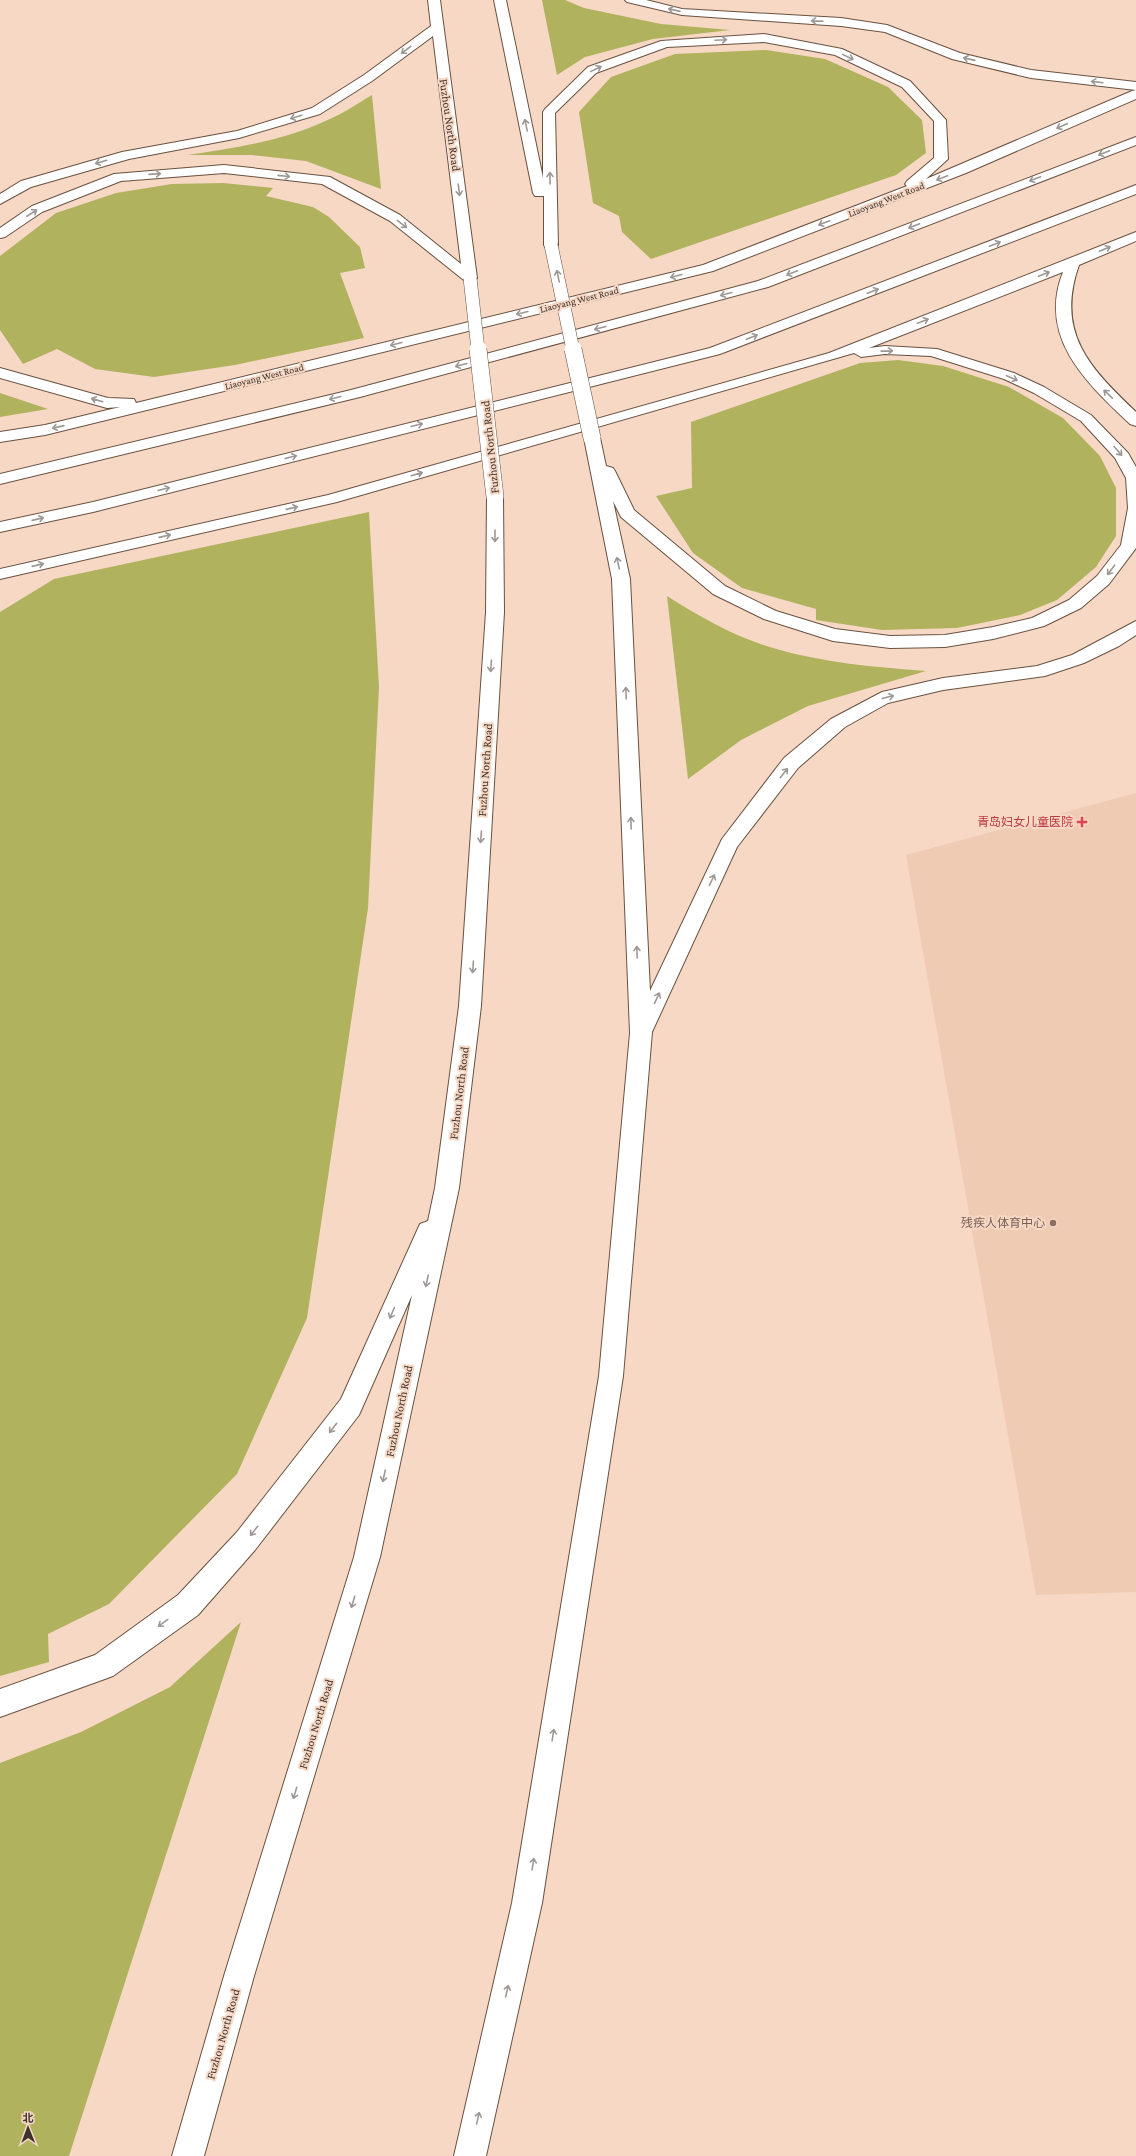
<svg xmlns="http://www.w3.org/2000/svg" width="1136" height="2156" font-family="'Crimson Pro','Noto Sans SC',serif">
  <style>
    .built { fill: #efcbb3 }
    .green { fill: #b0b25e }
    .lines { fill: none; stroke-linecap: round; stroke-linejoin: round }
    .major-casing { stroke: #695140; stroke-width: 2 }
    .highway-casing { stroke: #695140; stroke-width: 2 }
    .major { fill: #fff; fill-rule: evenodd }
    .highway { fill: #fff; fill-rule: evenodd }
    .major-bridge-far1-casing { stroke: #695140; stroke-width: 14; stroke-linecap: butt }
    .major-bridge-casing { stroke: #695140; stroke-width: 18; stroke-linecap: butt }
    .major-bridge-far1 { stroke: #fff; stroke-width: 13 }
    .major-bridge { stroke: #fff; stroke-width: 17 }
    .oneway { stroke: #9e9895 }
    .health-dot { fill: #e0444e; stroke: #f6d8c5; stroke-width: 1.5 }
    .education-dot { fill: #8d6e63; stroke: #f6d8c5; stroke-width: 1.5 }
    .labels { text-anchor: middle; stroke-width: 4; stroke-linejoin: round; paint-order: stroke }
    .far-street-label { font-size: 10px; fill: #3e322b; stroke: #f6d8c5 }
    .street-label { font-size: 12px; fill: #3e322b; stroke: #f6d8c5 }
    .health-label { font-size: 12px; fill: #be3a42; stroke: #f6d8c5; text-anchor: end }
    .education-label { font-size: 12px; fill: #785e54; stroke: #f6d8c5; text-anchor: end }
  </style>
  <rect width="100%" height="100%" fill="#f6d8c5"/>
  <path class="built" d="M1136,793V1592L1036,1595L906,855Z"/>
  <g class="green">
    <path d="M542,0H565L584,8L661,24L730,30L653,39L585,57L557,75Z"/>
    <path d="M766,50L825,59L888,87L922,120L926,153L896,175L651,259L622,232L619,216L593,203L579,112L611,77L675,54Z"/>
    <path d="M372,95L381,189L306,161L251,155H187C236,148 287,140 332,118C346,112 358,103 372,95Z"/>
    <path d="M223,183L273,188L266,196L313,207L329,217L360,247L365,268L340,273L364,338L235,365L154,377L95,369L57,349L23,364L0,330V256L56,213L116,193L172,184Z"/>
    <path d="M898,360L943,366L1009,387L1063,418L1100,456L1116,488V536L1096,567L1057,600L1020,615L957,628L882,630L816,620V609L742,588L693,553L656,496L692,488L691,422L860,363Z"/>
    <path d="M0,393L48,409L0,417Z"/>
    <path d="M369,512L379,687L368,908L307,1318L237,1474L109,1604L48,1634L49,1662L0,1676V612L54,579Z"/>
    <path d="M667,596C700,617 735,637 773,648C823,663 875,667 926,671L808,706L741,740L688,779Z"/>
    <path d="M241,1622L69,2156H0V1763L81,1732L170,1687Z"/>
  </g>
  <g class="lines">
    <g class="major-casing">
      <g id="major">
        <path d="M428,0H440L477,278L475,281H465L390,221L322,184L224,173L121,181L42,212L5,237L0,238V228L32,206L114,174L224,165L330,177L400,215L461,264L433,36L372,81L320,114L239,138L129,159L31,187L0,204V194L21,181L122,152L237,131L312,108L364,75L431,26Z"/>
        <path d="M494,0H506L543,178V112L545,109L588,67L661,41L764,34L842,49L910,81L946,120L948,159L926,179L1132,91L1136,90V99L966,173L713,271L45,435L0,442V432L45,425L120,407L107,408L0,378V368L108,398L134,399L136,403L703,265L907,186L905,184L907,181L934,158V121L902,87L835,55L764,42L667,47L596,73L555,113L558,245L556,248H546L544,245V196H535L533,193Z"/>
        <path d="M625,0H646L682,9L841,18L887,25L960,53L1031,70L1136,82V90L1031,78L952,59L885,32L841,26L682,15L627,2Z"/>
        <path d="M1136,232V241L1079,265C1055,333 1090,368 1136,412V426L1130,424C1087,383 1037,338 1063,272L869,348L885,346L937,349L1014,373L1044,387L1091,415L1128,453L1136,467V548L1109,584L1081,608L1044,626L993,639L945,647L890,648L833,641L764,619L713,594L621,517L613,501L630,579L650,991L722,839L784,758L831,719L882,692L943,678L1037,666L1072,655L1136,621V635L1119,646L1084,663L1045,676L943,690L888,703L845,727L798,768L737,847L652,1032L623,1376L542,1903L486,2156H454L512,1903L599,1376L630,1033L612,579L584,438L586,435H598L600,438L606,466L613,468L615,471L634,510L725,586L776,611L835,629L890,636L945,635L993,627L1032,618L1069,600L1097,576L1121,545L1128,508L1126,478L1115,458L1081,421L1034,393L1004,379L931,356L885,354L861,357L854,353L337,502L0,579V569L328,495L829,353Z"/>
        <path d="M495,492L501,494L503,497L504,612L481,1006L459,1188L380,1557L254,1976L204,2156H172L224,1976L354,1557L412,1295L359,1415L255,1550L198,1615L113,1676L0,1717V1689L95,1655L178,1595L237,1532L341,1399L420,1224L428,1221L435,1188L459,1006L486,612L487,497L489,494Z"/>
      </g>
    </g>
    <g class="highway-casing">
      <g id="highway">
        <path d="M1136,137V145L768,287L360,397L0,484V474L351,390L758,281Z"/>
        <path d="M1136,185V194L720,354L93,512L0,532V522L93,502L710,348Z"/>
      </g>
    </g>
    <use href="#major" class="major"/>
    <use href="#highway" class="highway"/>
    <g class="major-bridge-far1-casing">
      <g id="major-bridge-far1">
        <path d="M551,245L573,350"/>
        <path d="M470,278L478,350"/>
      </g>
    </g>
    <g class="major-bridge-casing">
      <g id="major-bridge">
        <path d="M478,349L495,497"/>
        <path d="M573,349L592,438"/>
      </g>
    </g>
    <use href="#major-bridge-far1" class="major-bridge-far1"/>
    <use href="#major-bridge" class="major-bridge"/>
  </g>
  <defs><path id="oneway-shaft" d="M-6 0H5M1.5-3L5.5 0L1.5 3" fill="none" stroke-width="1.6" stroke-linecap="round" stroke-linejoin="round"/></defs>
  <g class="oneway">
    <use href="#oneway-shaft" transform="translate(674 10) rotate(-167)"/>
    <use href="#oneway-shaft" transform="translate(817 21) rotate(-178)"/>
    <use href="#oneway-shaft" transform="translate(721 40) rotate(-3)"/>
    <use href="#oneway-shaft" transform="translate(406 50) rotate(143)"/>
    <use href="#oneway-shaft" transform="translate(848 57) rotate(26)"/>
    <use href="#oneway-shaft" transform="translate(969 59) rotate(-167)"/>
    <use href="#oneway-shaft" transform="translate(596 69) rotate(-26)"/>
    <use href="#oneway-shaft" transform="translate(1097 82) rotate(-173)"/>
    <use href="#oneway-shaft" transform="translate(296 117) rotate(163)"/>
    <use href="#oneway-shaft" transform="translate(526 125) rotate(-102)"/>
    <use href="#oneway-shaft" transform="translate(1062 126) rotate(156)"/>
    <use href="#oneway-shaft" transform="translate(1104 153) rotate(159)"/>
    <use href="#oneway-shaft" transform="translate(101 162) rotate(164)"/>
    <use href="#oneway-shaft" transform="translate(155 174) rotate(-4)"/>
    <use href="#oneway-shaft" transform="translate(284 176) rotate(6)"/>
    <use href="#oneway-shaft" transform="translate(550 178) rotate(-91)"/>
    <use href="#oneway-shaft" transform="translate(942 178) rotate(159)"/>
    <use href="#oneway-shaft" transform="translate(1035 179) rotate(159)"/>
    <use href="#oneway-shaft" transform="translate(459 190) rotate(82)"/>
    <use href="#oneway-shaft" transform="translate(32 213) rotate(-33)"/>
    <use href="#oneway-shaft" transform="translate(824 223) rotate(159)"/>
    <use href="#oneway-shaft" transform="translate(402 224) rotate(38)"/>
    <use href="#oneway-shaft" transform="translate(914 226) rotate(159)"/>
    <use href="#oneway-shaft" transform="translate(995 244) rotate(-21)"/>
    <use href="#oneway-shaft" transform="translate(1105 249) rotate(-23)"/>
    <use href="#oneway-shaft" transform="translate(792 273) rotate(159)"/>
    <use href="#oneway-shaft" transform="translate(1044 274) rotate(-21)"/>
    <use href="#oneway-shaft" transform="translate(558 276) rotate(-102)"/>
    <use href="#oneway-shaft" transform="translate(676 276) rotate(166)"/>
    <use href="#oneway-shaft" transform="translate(873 291) rotate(-21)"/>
    <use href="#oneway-shaft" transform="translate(726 294) rotate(165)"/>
    <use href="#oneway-shaft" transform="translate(522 313) rotate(166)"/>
    <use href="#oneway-shaft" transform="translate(923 321) rotate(-21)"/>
    <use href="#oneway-shaft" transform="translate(600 328) rotate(165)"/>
    <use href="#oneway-shaft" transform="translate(752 337) rotate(-21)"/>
    <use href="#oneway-shaft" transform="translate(396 344) rotate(166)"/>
    <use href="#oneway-shaft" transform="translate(887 351) rotate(-1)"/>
    <use href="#oneway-shaft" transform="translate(461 365) rotate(165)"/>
    <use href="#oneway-shaft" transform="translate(1012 378) rotate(23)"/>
    <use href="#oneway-shaft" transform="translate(1108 394) rotate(-136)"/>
    <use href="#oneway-shaft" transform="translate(335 398) rotate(166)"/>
    <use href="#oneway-shaft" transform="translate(97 400) rotate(-164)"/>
    <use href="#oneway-shaft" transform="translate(417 425) rotate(-14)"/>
    <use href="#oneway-shaft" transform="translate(58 427) rotate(167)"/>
    <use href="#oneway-shaft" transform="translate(1118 451) rotate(49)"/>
    <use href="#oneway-shaft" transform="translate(291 457) rotate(-14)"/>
    <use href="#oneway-shaft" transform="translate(417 474) rotate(-16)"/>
    <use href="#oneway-shaft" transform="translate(164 489) rotate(-14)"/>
    <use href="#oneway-shaft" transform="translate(292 508) rotate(-13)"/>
    <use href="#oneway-shaft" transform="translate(38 519) rotate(-13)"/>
    <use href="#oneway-shaft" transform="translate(165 536) rotate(-13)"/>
    <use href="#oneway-shaft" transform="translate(495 536) rotate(90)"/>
    <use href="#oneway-shaft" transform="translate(618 563) rotate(-102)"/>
    <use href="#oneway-shaft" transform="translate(38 565) rotate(-13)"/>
    <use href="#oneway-shaft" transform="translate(1111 570) rotate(127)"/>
    <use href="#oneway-shaft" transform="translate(491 666) rotate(94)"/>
    <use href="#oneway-shaft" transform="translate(626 693) rotate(-92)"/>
    <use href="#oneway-shaft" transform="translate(888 697) rotate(-14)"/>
    <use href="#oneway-shaft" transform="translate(784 773) rotate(-52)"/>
    <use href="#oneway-shaft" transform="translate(631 823) rotate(-92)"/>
    <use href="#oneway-shaft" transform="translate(481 837) rotate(94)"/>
    <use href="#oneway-shaft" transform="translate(712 880) rotate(-65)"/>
    <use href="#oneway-shaft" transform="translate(637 952) rotate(-92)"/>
    <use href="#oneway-shaft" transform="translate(473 967) rotate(94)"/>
    <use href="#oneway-shaft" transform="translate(657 998) rotate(-65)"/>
    <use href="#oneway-shaft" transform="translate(427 1281) rotate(102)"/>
    <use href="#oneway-shaft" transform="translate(392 1313) rotate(114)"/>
    <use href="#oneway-shaft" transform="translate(333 1428) rotate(128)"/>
    <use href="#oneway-shaft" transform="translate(384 1476) rotate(102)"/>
    <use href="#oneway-shaft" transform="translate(254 1531) rotate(128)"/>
    <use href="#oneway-shaft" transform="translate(353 1602) rotate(107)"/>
    <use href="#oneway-shaft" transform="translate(163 1623) rotate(144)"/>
    <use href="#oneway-shaft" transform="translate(553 1735) rotate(-81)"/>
    <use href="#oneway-shaft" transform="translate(295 1793) rotate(107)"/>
    <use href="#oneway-shaft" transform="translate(533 1864) rotate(-81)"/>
    <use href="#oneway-shaft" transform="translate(507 1991) rotate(-77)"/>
    <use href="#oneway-shaft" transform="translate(478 2118) rotate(-77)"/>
  </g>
  <path class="health-dot" d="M1080 816h4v4h4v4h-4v4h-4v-4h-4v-4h4z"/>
  <circle class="education-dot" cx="1053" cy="1223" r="4"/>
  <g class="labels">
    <g class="far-street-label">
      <text transform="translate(886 199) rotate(-21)" y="4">Liaoyang West Road</text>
      <text transform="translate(579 299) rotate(-14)" y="4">Liaoyang West Road</text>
      <text transform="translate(264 376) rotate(-14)" y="4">Liaoyang West Road</text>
    </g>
    <g class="street-label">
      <text transform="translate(450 125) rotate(82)" y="4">Fuzhou North Road</text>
      <text transform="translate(490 447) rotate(-96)" y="4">Fuzhou North Road</text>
      <text transform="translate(485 770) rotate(-86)" y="4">Fuzhou North Road</text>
      <text transform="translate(459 1093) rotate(-83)" y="4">Fuzhou North Road</text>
      <text transform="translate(399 1411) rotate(-78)" y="4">Fuzhou North Road</text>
      <text transform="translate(316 1724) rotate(-73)" y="4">Fuzhou North Road</text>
      <text transform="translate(223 2034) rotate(-74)" y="4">Fuzhou North Road</text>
    </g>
    <g class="health-label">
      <text x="1073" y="826">青岛妇女儿童医院</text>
    </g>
    <g class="education-label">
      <text x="1045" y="1227">残疾人体育中心</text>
    </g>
  </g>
  <g transform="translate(28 2128) rotate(359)" stroke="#f6d8c5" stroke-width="3" paint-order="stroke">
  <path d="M0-3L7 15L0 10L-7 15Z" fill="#3e322b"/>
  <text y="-6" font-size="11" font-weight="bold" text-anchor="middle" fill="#3e322b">北</text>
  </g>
</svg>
